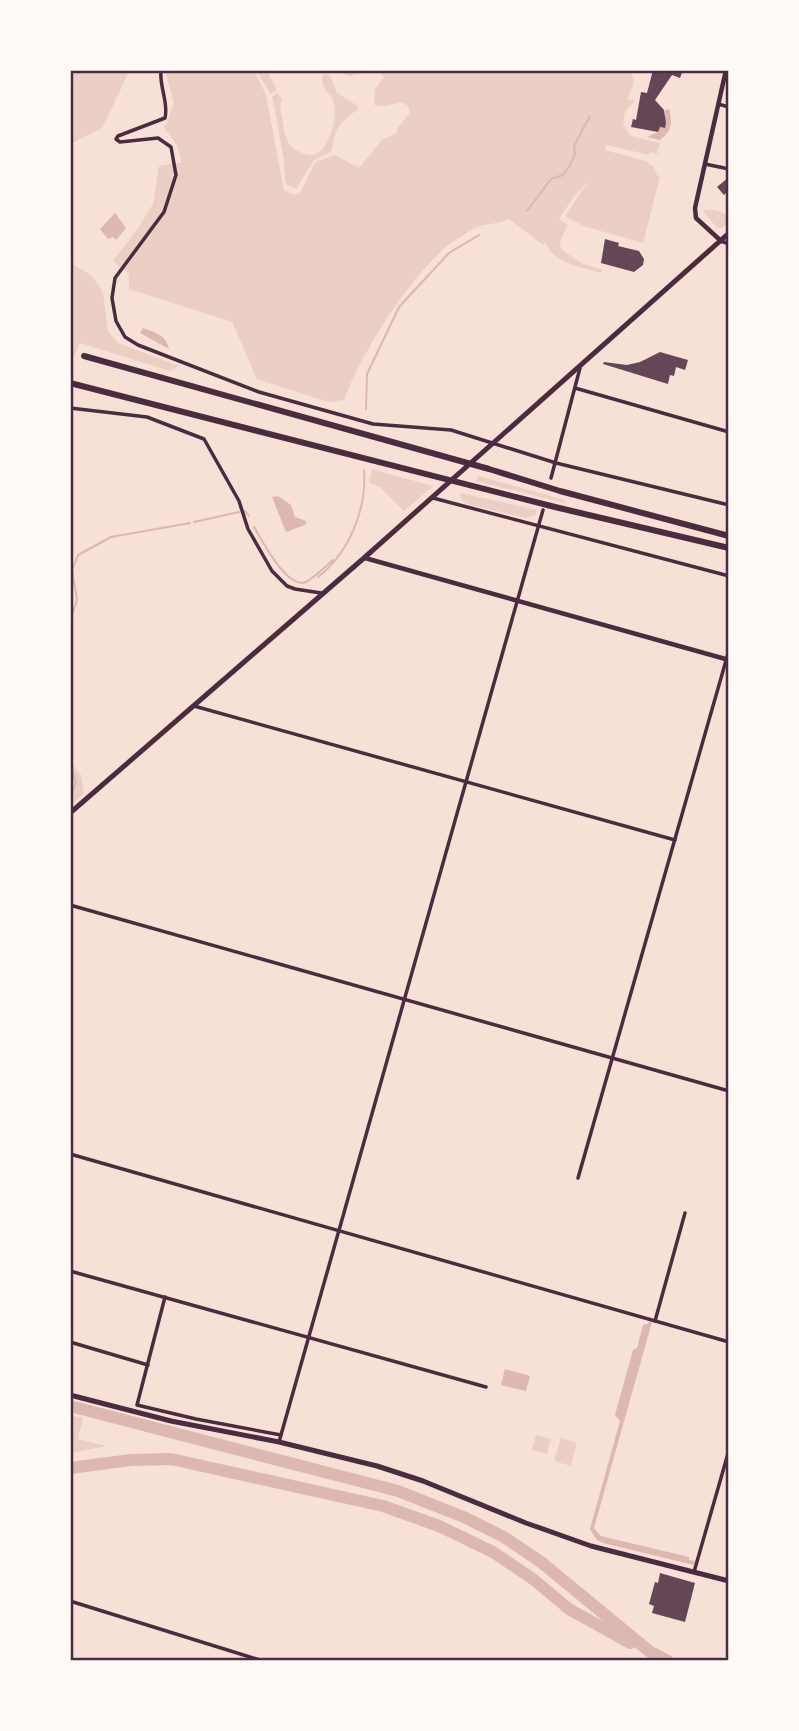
<svg xmlns="http://www.w3.org/2000/svg" width="799" height="1731" font-family="'Noto Sans',sans-serif">
  <style>
    .green { fill: #ebcfc5 }
    .water { fill: #dcb8b0 }
    .lines { fill: none; stroke-linecap: round; stroke-linejoin: round }
    .stream { stroke: #dcb8b0; stroke-width: 2 }
    .river { stroke: #dcb8b0; stroke-width: 12 }
    .building { fill: #644757 }
    .minor { stroke: #4a2c40; stroke-width: 3.5 }
    .tertiary { stroke: #4a2c40; stroke-width: 4.5 }
    .secondary { stroke: #4a2c40; stroke-width: 5 }
    .motorway { stroke: #4a2c40; stroke-width: 6 }
    .neatline { fill: none; stroke: #4a2c40; stroke-width: 2.5 }
  </style>
  <rect width="100%" height="100%" fill="#f7e1d7"/>
  <g class="green">
    <path d="M70,70H130L102,128L70,144Z"/>
    <path d="M165,70H254L266,95L284,190L295,195L301,191L315,162L335,155L359,168L382,140L397,133L398,127L410,113L408,106L402,102L386,106L374,105L375,89L384,77L378,71L349,76C341,71 331,76 323,70H630C636,81 633,88 627,99L635,101L625,112L623,124L631,136L660,143L657,154L650,152L649,155L607,145L605,150L649,162L648,164L653,166L657,175L660,177L643,243L583,226L565,216L589,180L573,198L559,219L568,225L560,241L561,249L581,263L602,270L601,273C581,267 554,264 545,242L543,245L509,219C497,225 483,223 473,229C464,235 454,240 446,247C407,281 362,352 344,400L328,402L257,379L232,322L129,289V274L113,261L137,230L153,204L159,166L182,162L176,144L164,128L174,104Z"/>
    <path d="M259,70H267L277,90L271,94L258,74Z"/>
    <path d="M327,74L331,77L337,93L358,106V109C338,124 336,127 331,152L314,160L296,189L287,185L285,181L284,160L272,96L278,93L282,100L280,106L285,134L290,146C296,150 308,158 316,154C329,148 338,117 334,104C331,91 322,93 322,75Z"/>
    <path d="M705,210H716L729,215V222L722,228H717L703,211Z"/>
    <path d="M70,263L91,275L103,292L108,331L118,343L179,366L170,371L80,343L70,365Z"/>
    <path d="M372,469L433,486L404,511L380,487L369,483Z"/>
    <path d="M478,476L565,500V503L476,481Z"/>
    <path d="M461,493L537,510L535,515L526,518L466,504L460,497Z"/>
    <path d="M70,761L81,775L84,794L70,805Z"/>
    <path d="M70,1415L83,1418L78,1439L107,1446L70,1453Z"/>
    <path d="M536,1435L551,1439L547,1454L532,1450Z"/>
    <path d="M561,1438L577,1443L571,1466L554,1461Z"/>
  </g>
  <g class="water">
    <path d="M669,109C674,126 669,133 660,140L647,137L658,132L660,127L665,128V110Z"/>
    <path d="M115,213L126,228L116,240L113,237L108,239L100,229Z"/>
    <path d="M143,328C157,333 166,335 169,349L140,333Z"/>
    <path d="M278,496L291,505L295,517L306,521L305,525L286,532L272,497Z"/>
    <path d="M649,1321L652,1322L594,1528L601,1536L689,1557V1560L695,1561L694,1565L603,1543L597,1540L590,1529L620,1421L615,1415L633,1350L637,1348L643,1325L648,1324Z"/>
    <path d="M505,1369L530,1376L526,1391L501,1385Z"/>
  </g>
  <g class="lines">
    <g class="stream">
      <path d="M527,211L551,179L563,175L570,165L575,154L574,146L590,116"/>
      <path d="M366,409L367,374L399,307L449,253L479,235"/>
      <path d="M245,511L249,516"/>
      <path d="M194,522L239,512"/>
      <path d="M254,527C262,540 287,590 306,582C315,577 325,567 333,560"/>
      <path d="M318,577C349,553 367,509 364,470"/>
      <path d="M70,622L77,600L72,570L78,555L111,537L190,523"/>
      <path d="M70,763L76,783L70,796"/>
    </g>
    <g class="river">
      <path d="M70,1406L398,1491L466,1518L504,1537L541,1562L649,1651L668,1661"/>
      <path d="M70,1468L131,1460L171,1459L383,1506L439,1526L493,1552L533,1579L569,1609L630,1643"/>
    </g>
  </g>
  <g class="building">
    <path d="M653,70H683L680,78L672,75L655,100L664,110L666,123L665,128L660,127L658,132L631,127L633,119L636,120L641,92L647,93Z"/>
    <path d="M729,177V190L724,195L717,187Z"/>
    <path d="M605,239L619,243L618,246L639,251L644,259L643,265L634,272L601,263Z"/>
    <path d="M660,352L688,360L685,370L676,367L674,376L670,375L668,384L603,364L604,362L627,365L640,362Z"/>
    <path d="M660,1573L695,1583L685,1622L652,1613L654,1606L649,1604L655,1582L658,1583Z"/>
  </g>
  <g class="lines">
    <g class="minor">
      <path d="M161,70C159,87 169,103 165,118L118,136L116,139L120,142L158,138L171,147L176,175L164,212L115,278L112,298L116,321L125,337L138,345L259,392L373,424L451,430L556,463L729,505"/>
      <path d="M718,104L729,107"/>
      <path d="M705,164L729,169"/>
      <path d="M721,241L729,244"/>
      <path d="M70,276V277"/>
      <path d="M575,388L729,432"/>
      <path d="M70,408L147,417L204,439L239,501L248,529L272,571L287,586L295,589L321,593"/>
      <path d="M551,478L580,368"/>
      <path d="M433,498L729,576"/>
      <path d="M194,706L675,840"/>
      <path d="M70,905L729,1091"/>
      <path d="M70,1154L729,1342"/>
      <path d="M578,1178L729,650"/>
      <path d="M70,1271L486,1387"/>
      <path d="M165,1297L137,1405L196,1419L281,1435"/>
      <path d="M655,1321L685,1213"/>
      <path d="M70,1342L148,1365"/>
      <path d="M279,1442L543,510"/>
      <path d="M694,1572L729,1450"/>
      <path d="M70,1601L263,1661"/>
    </g>
    <g class="tertiary">
      <path d="M721,241L696,218L695,208L726,70"/>
      <path d="M365,558L729,660"/>
    </g>
    <g class="secondary">
      <path d="M70,813L364,558L729,233"/>
      <path d="M70,1395L171,1421L279,1442L377,1466L423,1481L526,1523L591,1546L729,1581"/>
    </g>
    <g class="motorway">
      <path d="M84,356L489,469L560,491L729,536"/>
      <path d="M70,383L555,507L729,548"/>
    </g>
  </g>
  <rect width="799" height="1731" fill="none" stroke="#fffaf5" stroke-width="144"/>
  <rect x="72" y="72" width="655" height="1587" class="neatline"/>
</svg>
